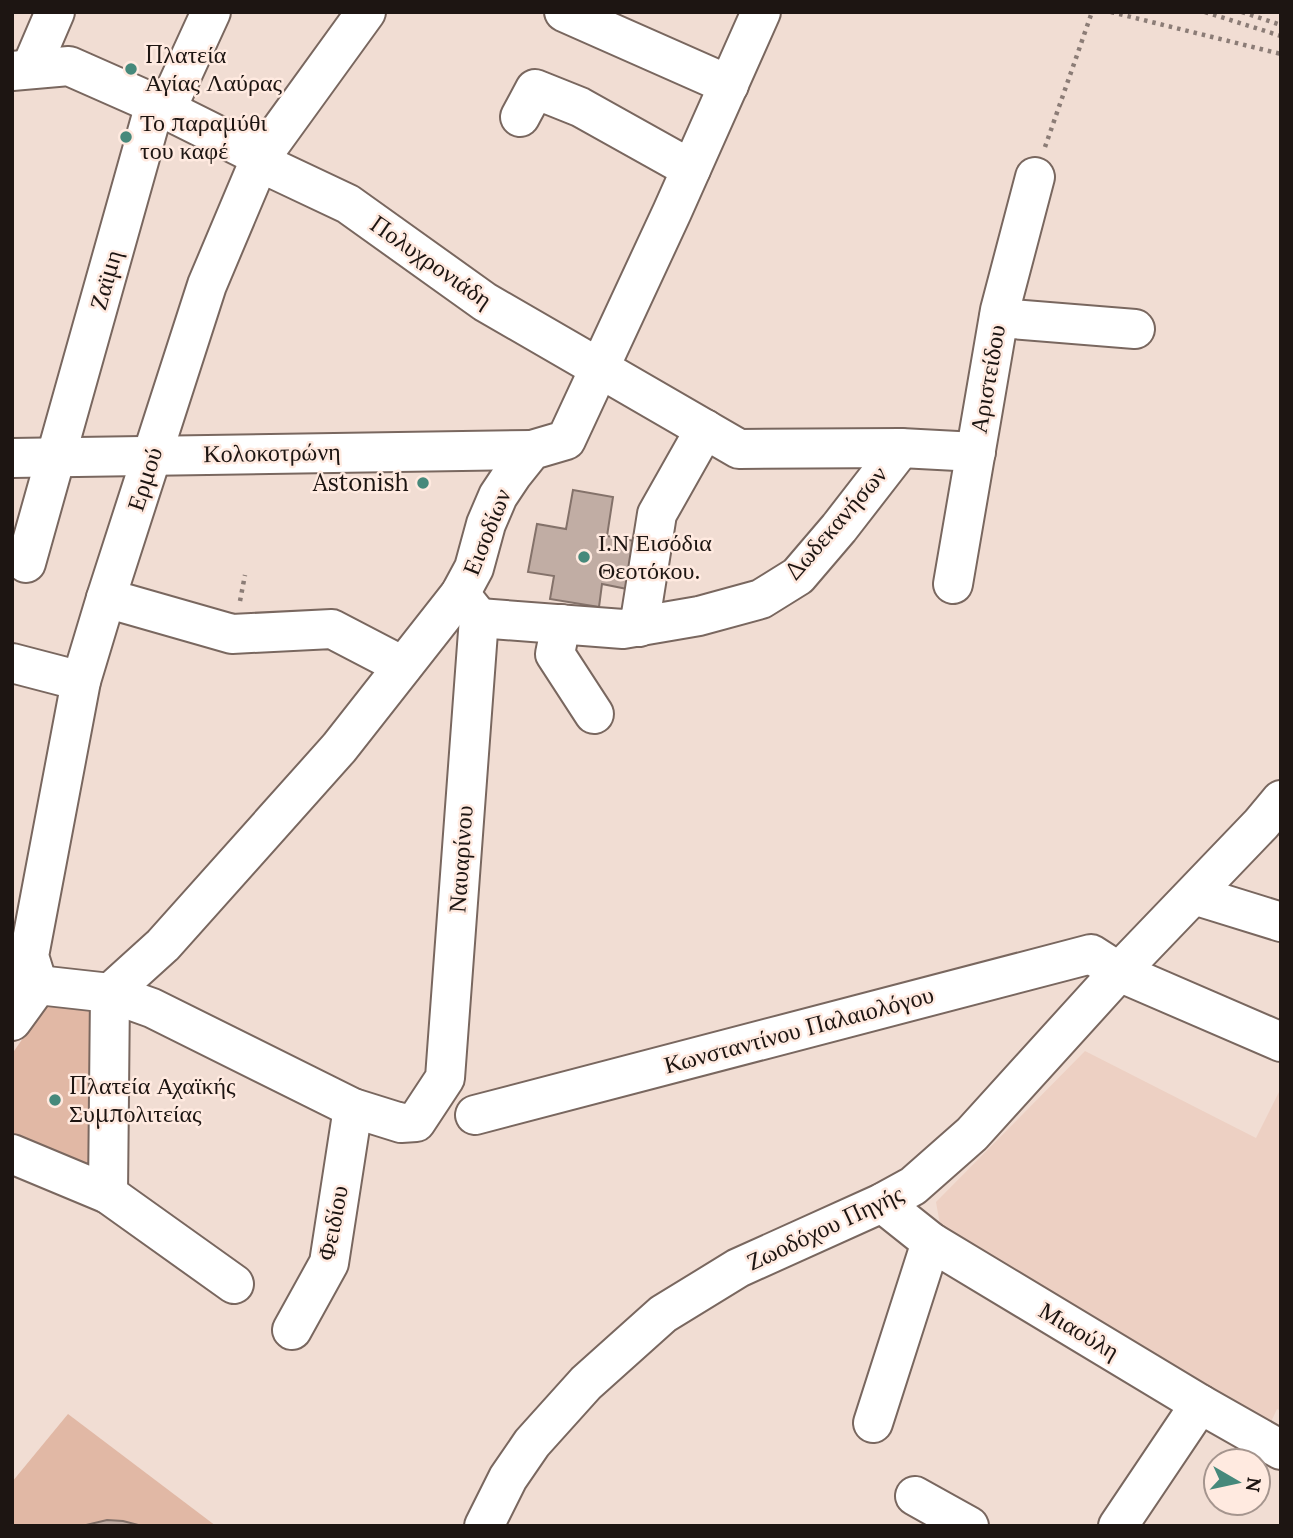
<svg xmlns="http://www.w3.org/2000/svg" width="1293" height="1538" font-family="Lora,serif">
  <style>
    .built { fill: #edd0c3 }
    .green { fill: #e1b8a5 }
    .building { fill: #c1ada4; stroke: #84726a; stroke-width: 2 }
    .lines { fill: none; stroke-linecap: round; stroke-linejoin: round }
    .minor-casing { stroke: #79675f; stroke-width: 42 }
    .major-casing { stroke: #79675f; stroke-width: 42 }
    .path { stroke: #8b7c76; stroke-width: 4.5; stroke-dasharray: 3.5 5; stroke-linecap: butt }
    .minor { stroke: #fff; stroke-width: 38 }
    .major { stroke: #fff; stroke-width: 38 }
    .poi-dot { fill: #46897b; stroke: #ffeae0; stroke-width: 2.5 }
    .labels { text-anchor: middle; stroke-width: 5; stroke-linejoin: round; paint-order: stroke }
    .poi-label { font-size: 24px; fill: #1d1512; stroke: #ffeae0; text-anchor: start }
    .street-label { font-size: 24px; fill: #1d1512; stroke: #ffeae0 }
  </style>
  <rect width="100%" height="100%" fill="#f1ddd3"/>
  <path class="built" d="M1085,1051L1256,1138L1281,1088V1411L1277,1409L1270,1424L941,1230L936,1202Z"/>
  <g class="green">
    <path d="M49,1004L98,1010L97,1158L88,1167L12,1146V1054L41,1012Z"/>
    <path d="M68,1414L216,1526H12V1482Z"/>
  </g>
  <g class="building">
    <path d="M573,490L613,497L607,536L640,542L632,590L602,584L599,607L550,599L554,576L528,572L537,524L566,529Z"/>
    <path d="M107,1520L123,1521L142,1526H82Z"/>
  </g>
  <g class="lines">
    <g class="minor-casing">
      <g id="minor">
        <path d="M564,12L729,85"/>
        <path d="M31,68L55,12"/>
        <path d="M12,71L69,66L155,104L261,157"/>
        <path d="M166,110L211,12"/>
        <path d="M520,117L535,89L580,107L691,169"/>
        <path d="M259,162L348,204L485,302L739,449L901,448L976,452"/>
        <path d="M999,318L1135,329"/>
        <path d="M12,458L532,450"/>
        <path d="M26,563L155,104"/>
        <path d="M953,584L1000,310L1035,177"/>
        <path d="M106,598L232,634L332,629L403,666"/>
        <path d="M479,618L623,629L699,616L761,599L798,576L839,528L901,448"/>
        <path d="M561,624L555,654L594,714"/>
        <path d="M639,627L657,514L705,429"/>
        <path d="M12,663L81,681"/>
        <path d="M1194,895L1281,922"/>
        <path d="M15,972L38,985L110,993L152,1008L353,1108L401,1123L416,1122L445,1078L479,618L460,594"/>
        <path d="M38,985L29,956L81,681L106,598L207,285L261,157L366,12"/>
        <path d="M110,993L163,945L339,748L460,594L474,568L486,524L498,496L512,475L532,450L566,440L672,212L761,12"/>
        <path d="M12,1021L38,985"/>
        <path d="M475,1115L1091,954L1119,972L1281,1042"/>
        <path d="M12,1154L108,1194L110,993"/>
        <path d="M108,1194L234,1284"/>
        <path d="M882,1203L931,1242L1200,1404L1281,1450"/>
        <path d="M292,1330L329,1263L353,1108"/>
        <path d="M873,1423L931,1242"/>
        <path d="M915,1496L969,1526"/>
        <path d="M1118,1526L1200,1404"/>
      </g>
    </g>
    <g class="major-casing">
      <path id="major" d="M484,1526L508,1478L532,1443L586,1383L663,1314L738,1268L882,1203L913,1186L972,1134L1119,972L1261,824L1281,800"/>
    </g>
    <g class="path">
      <path d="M1111,12L1281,54"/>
      <path d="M1205,12L1281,36"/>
      <path d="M1242,12L1281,25"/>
      <path d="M1045,147L1092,12"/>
      <path d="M240,601L245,575"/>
    </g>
    <use href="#minor" class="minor"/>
    <use href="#major" class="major"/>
  </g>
  <g class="poi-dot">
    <circle cx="131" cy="69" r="7"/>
    <circle cx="126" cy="137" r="7"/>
    <circle cx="423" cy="483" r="7"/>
    <circle cx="584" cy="557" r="7"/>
    <circle cx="55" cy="1100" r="7"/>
  </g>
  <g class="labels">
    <g class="poi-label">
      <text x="145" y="63">Πλατεία<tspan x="145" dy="28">Αγίας Λαύρας</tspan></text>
      <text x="140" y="131">Το παραμύθι<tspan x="140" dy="28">του καφέ</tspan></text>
      <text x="409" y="491" text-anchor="end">Astonish</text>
      <text x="598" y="551">Ι.Ν Εισόδια<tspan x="598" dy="28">Θεοτόκου.</tspan></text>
      <text x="69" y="1094">Πλατεία Αχαϊκής<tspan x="69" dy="28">Συμπολιτείας</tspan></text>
    </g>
    <g class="street-label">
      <text transform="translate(431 262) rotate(35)" y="8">Πολυχρονιάδη</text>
      <text transform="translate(106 280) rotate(-74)" y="8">Ζαϊμη</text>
      <text transform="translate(988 379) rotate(-80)" y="8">Αριστείδου</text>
      <text transform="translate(272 453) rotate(-1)" y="8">Κολοκοτρώνη</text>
      <text transform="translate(145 479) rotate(-72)" y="8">Ερμού</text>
      <text transform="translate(836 523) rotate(-49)" y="8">Δωδεκανήσων</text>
      <text transform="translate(487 532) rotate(-68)" y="8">Εισοδίων</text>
      <text transform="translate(461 859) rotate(-86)" y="8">Ναυαρίνου</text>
      <text transform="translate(799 1030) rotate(-15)" y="8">Κωνσταντίνου Παλαιολόγου</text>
      <text transform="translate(333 1223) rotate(-79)" y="8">Φειδίου</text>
      <text transform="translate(825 1228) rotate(-25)" y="8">Ζωοδόχου Πηγής</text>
      <text transform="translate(1079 1331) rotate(31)" y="8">Μιαούλη</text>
    </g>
  </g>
  <rect width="1293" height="1538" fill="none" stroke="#1d1512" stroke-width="28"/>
  <g transform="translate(1237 1482) rotate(99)"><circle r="33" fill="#ffeae0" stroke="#a5958e" stroke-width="2"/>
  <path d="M0-5L12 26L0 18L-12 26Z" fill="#46897b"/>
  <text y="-10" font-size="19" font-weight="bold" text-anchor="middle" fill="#1d1512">N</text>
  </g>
</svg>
